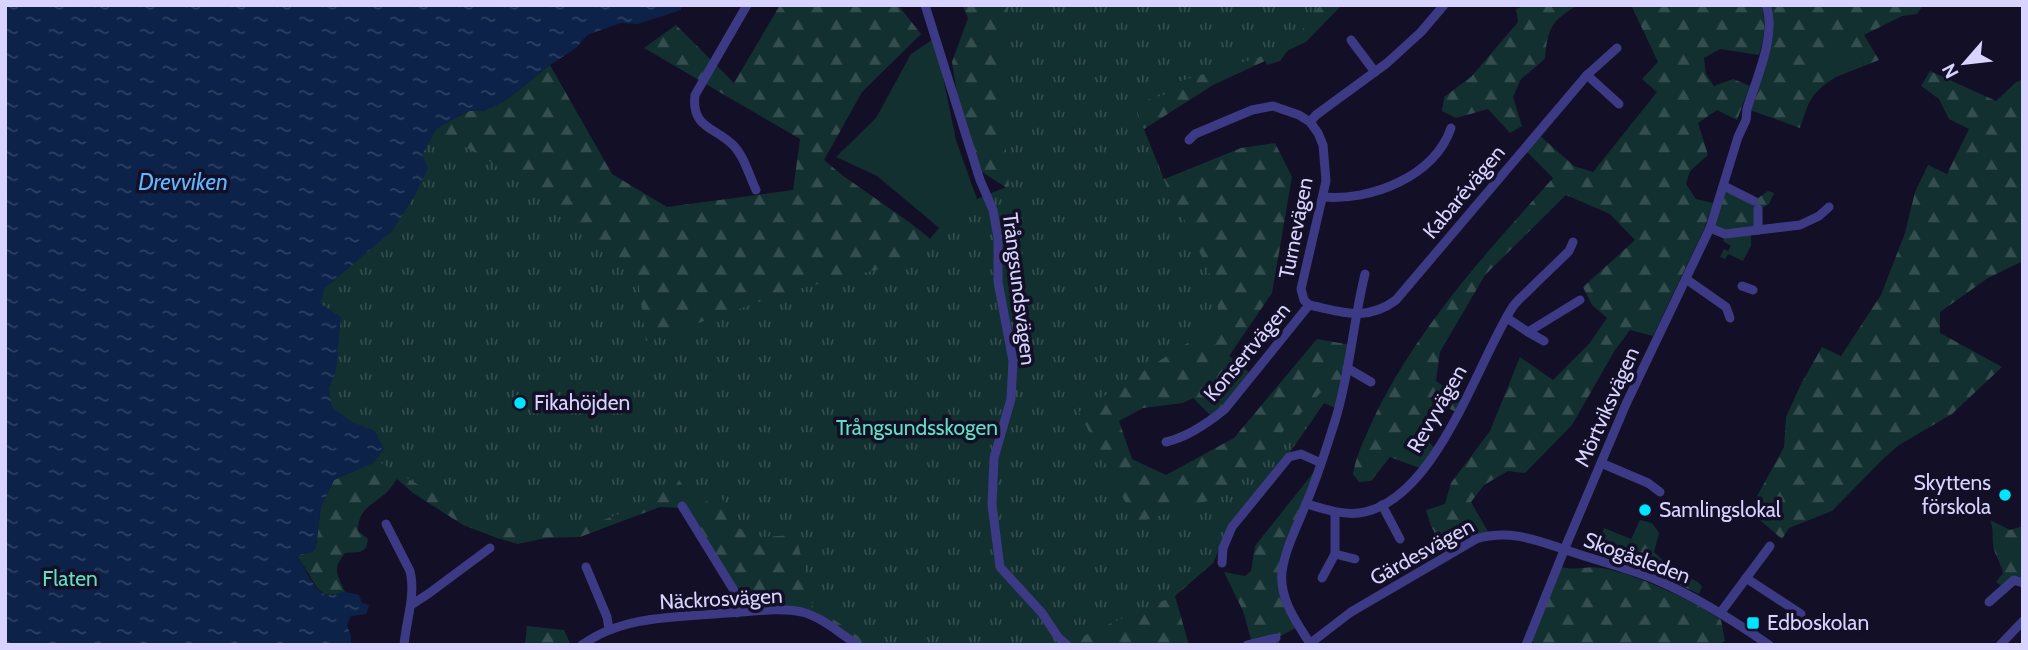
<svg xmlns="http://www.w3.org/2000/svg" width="2028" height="650" font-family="Cabin,sans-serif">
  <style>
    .green { fill: #12302f }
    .forest { fill: url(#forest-firs) }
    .park { fill: url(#park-tufts) }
    .water { fill: url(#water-ripples) }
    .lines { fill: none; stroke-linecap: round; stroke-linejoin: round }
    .minor { stroke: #3d3a85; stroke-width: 9 }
    .poi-dot { fill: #00e5ff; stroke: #130f26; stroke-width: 2.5 }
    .labels { text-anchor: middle; stroke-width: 7; stroke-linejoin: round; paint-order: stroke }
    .street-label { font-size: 21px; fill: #d9d4ff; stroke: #130f26 }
    .poi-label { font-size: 21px; fill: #d9d4ff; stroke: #130f26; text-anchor: start }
    .park-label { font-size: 21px; fill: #5fe0c0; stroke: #130f26 }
    .water-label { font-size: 23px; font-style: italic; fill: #62b6ff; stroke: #130f26 }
  </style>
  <defs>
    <pattern id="forest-firs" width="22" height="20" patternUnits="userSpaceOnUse" patternTransform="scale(1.75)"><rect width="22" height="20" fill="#12302f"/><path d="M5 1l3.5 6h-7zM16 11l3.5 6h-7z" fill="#344d4e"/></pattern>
    <pattern id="park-tufts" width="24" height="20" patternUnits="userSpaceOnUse" patternTransform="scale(1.75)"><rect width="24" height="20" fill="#12302f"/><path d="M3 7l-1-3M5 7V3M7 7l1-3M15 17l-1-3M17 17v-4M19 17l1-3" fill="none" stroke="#344d4e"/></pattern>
    <pattern id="water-ripples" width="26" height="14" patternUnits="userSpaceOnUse" patternTransform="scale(1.75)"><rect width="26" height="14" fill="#0c2248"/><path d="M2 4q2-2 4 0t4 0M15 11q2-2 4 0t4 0" fill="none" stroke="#2f4163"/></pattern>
  </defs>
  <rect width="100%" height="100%" fill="#130f26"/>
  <g class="green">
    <path d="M935,38L956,140L983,216L998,277L877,176L836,157L876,118L911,54Z"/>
    <path d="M1856,46L1864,66L1836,77L1828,58Z"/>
    <path d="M1751,231V246L1743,261L1728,254L1725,259L1720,257L1724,249L1728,251L1731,246L1723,241L1725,234Z"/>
    <path d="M1604,528L1631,539L1622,559L1596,548Z"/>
  </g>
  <g class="forest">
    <path d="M780,5H898L921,34L862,92L824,160L842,175L909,222L999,293L1056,205L1167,178L1241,148L1275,143L1292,177L1272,293L1229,356L1249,372L1222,407L1210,415L1193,398L1183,403L1143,408L1119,421L1132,459L1166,475L1234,438L1317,339L1351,345L1339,409L1324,403L1285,459L1226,532L1213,563L1175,596L1189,645H856L803,613H737L738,597L683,508L660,507L580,537L546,538L518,544L497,538L463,525L413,493L397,479C394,483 391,488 387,492C372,506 358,508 358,531L368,539L366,548L360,552L345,553C332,570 337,573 345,592C326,596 323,598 312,580C308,572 302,564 297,555L312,552L316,547L321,506L334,480L348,473L422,155L437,128L469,111H483L506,100L550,65L612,174L667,207L793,190L800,139L644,48L676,25L734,83Z"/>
    <path d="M962,5H1342L1306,42L1213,85L1116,147L1019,196L979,170L963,131L952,62L968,18Z"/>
    <path d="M1526,5H1579C1552,19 1547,29 1545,59L1521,79L1513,97L1522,126L1510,133L1488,109L1456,118L1442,111L1444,97L1471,77L1518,22L1516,9Z"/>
    <path d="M1631,5H1761C1767,24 1764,36 1759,55L1720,49L1704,58L1706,74L1714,86L1733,79L1750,86L1737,120L1717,110L1698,123L1708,155L1690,171L1686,184L1696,199L1713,203L1704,229L1653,336L1630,330L1615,350L1572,425L1525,473L1508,471L1484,485L1471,502L1490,535L1447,555L1431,526L1426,510L1445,504L1451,483L1490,431L1520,357L1553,380L1589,344L1607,318L1592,305L1583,287L1635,240L1610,214L1566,195L1485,275L1440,352L1436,381L1465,401L1458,413L1444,406L1424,438L1436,449L1422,469L1390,457L1371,481L1359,482L1353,474C1356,456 1364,440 1371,424C1414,331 1486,253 1553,178L1526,151L1539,135L1574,166L1593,172L1657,92L1642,79L1658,62Z"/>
    <path d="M1766,5H1923L1917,14L1902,16L1864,35L1879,60L1864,66L1856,47L1829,58L1836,77C1809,94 1810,100 1800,128L1747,109L1770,35Z"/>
    <path d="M1930,71L1996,101L2015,83L2023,79V261L1988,278L1940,312V333L2002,367L1952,414L1899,445L1882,460L1832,511L1789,528L1782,539L1749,511L1784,447L1786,417L1801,384L1822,347L1841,356L1881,295L1905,233L1915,192L1928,165L1947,174L1969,129L1949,119L1939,99L1921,86Z"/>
    <path d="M1724,186L1754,201L1768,191L1774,193L1769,204L1758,210V230L1725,234L1710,228Z"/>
    <path d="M1321,463L1282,573L1298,627L1276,638L1281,645H1247L1252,643L1243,611L1224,572L1245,576L1251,571L1255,546Z"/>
    <path d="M1640,520L1652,523L1659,533L1654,552L1673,570L1698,582L1702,587L1699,594L1658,574L1622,559Z"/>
    <path d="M1990,520L2010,530L2023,526V578C2013,576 2008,578 2002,586L1996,582L2003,573C2001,563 1994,554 1993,544C1992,535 1994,530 1990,520Z"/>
    <path d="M1559,566C1575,572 1586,565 1602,568C1636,574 1692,600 1721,620L1725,641L1717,645H1539L1528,640Z"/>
    <path d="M527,626L564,630L571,645H525Z"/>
  </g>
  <path class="park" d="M1009,5H1320L1280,61L1267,65L1263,56L1174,83L1176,91L1134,104L1167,187H1169L1216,287L1219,323L1079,412L1136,523L1220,497L1326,387L1343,391L1339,409L1324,403L1285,459L1226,532L1213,563L1174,596L1091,632L1068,645H871L824,613L813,608L796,535L762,537L738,528L720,495L696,506L679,480L624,512L593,524L568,528H493L226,373L350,78L517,178L637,272L646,341L794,290L912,261L938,229L979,198L1009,186L1004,127L1002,34Z"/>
  <path class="water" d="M5,5H681V10L638,24L621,23L587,35L576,48L550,65L506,100L483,111H469L437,128L422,155L428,168L414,197L392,231L324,289L321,304L341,317L336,371L329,388L332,407L352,422L375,431L384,449L373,463L334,480L321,506L316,547L312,552L298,555C302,565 316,593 326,595C332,596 337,593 343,592C348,592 354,594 359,595L362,603L369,605L366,614L351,616L347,625L351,636V645H5Z"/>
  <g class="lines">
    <g class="minor">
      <path d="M747,5L695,95C691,128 715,127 733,145C744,156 749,175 756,190"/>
      <path d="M925,5L980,180L993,210L998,238V282L1013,361L1011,399L994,458L992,505L1000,567L1042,613L1058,637L1067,645"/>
      <path d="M1351,40L1375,72"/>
      <path d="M1587,75L1619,104"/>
      <path d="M1310,122L1316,115L1387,63L1421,32L1444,5"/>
      <path d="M1189,140L1195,134L1252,110L1273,106L1299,115L1310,122L1318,133L1323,145L1326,181L1301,289L1304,300L1309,305"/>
      <path d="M1724,186L1754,201"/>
      <path d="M1323,197C1371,201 1434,177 1451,128"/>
      <path d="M1710,228L1725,234L1800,225L1819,216L1829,207"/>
      <path d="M1758,230V209"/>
      <path d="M1686,279L1726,307L1730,318"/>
      <path d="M1742,286L1753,290"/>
      <path d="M1507,318L1528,332L1580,300"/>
      <path d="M1528,332L1544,341"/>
      <path d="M1347,368L1371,382"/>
      <path d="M1166,442C1187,437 1208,423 1225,409L1309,305C1343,312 1366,322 1396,300L1587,75L1617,48"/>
      <path d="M1601,463L1648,483L1660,492"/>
      <path d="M1307,504C1324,509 1341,515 1359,513C1435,503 1476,365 1512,308C1516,301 1524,295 1530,289C1543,276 1556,264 1569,251L1573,242"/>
      <path d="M1382,505L1400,539"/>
      <path d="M682,506L738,597L737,613"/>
      <path d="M386,524L410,571C416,595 406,621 404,645"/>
      <path d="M1335,554L1355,559"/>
      <path d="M1222,563L1223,548L1232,527L1289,457L1301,454L1321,463"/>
      <path d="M586,567L607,617L609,629"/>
      <path d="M1322,578L1335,554V513"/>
      <path d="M1746,578L1801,614"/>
      <path d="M1989,602L2014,580L2023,583"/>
      <path d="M411,605L428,594L490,548"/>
      <path d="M1721,612L1770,546"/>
      <path d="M582,645C623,615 678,617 727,613C751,612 778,607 802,612C822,617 840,634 858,645"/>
      <path d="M1247,645L1276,638"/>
      <path d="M1308,645L1351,612L1476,539C1512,528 1541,542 1575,553C1602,562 1631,569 1657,580C1698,598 1733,620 1769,645"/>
      <path d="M1311,645C1297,623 1279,599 1282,572C1285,549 1297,527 1305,506C1317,479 1326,449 1335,421C1350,373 1353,322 1365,274"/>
      <path d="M1526,645L1567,543L1626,404L1710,228L1738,137L1746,120L1747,109C1756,79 1777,35 1766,5"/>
      <path d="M2000,645L2023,621"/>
    </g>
  </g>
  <g class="poi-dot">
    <circle cx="520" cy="403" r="7"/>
    <circle cx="2005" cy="495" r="7"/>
    <circle cx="1645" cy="510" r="7"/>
    <rect x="1746" y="616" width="14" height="14" rx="3.5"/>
  </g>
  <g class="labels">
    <g class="street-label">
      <text transform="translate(1464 192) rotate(-50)" y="7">Kabarévägen</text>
      <text transform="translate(1296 228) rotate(-79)" y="7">Turnevägen</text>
      <text transform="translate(1019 289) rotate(83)" y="7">Trångsundsvägen</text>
      <text transform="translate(1247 352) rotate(-50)" y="7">Konsertvägen</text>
      <text transform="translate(1607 407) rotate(-66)" y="7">Mörtviksvägen</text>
      <text transform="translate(1437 409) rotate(-60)" y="7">Revyvägen</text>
      <text transform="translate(1422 552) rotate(-29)" y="7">Gärdesvägen</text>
      <text transform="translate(1637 558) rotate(20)" y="7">Skogåsleden</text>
      <text transform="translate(721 599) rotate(-3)" y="7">Näckrosvägen</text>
    </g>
    <g class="poi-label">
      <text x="534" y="410">Fikahöjden</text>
      <text x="1991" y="490" text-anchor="end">Skyttens<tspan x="1991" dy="24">förskola</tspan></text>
      <text x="1659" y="517">Samlingslokal</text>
      <text x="1767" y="630">Edboskolan</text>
    </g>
    <g class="park-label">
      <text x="917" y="435">Trångsundsskogen</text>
      <text x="70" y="586">Flaten</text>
    </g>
    <g class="water-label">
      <text x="183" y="190">Drevviken</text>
    </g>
  </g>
  <rect width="2028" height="650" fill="none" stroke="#d9d4ff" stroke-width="14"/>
  <g transform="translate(1965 63) rotate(242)" stroke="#130f26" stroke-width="5" paint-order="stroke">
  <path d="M0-5L12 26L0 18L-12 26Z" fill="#d9d4ff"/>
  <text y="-10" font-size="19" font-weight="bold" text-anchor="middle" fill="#d9d4ff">N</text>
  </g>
</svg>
